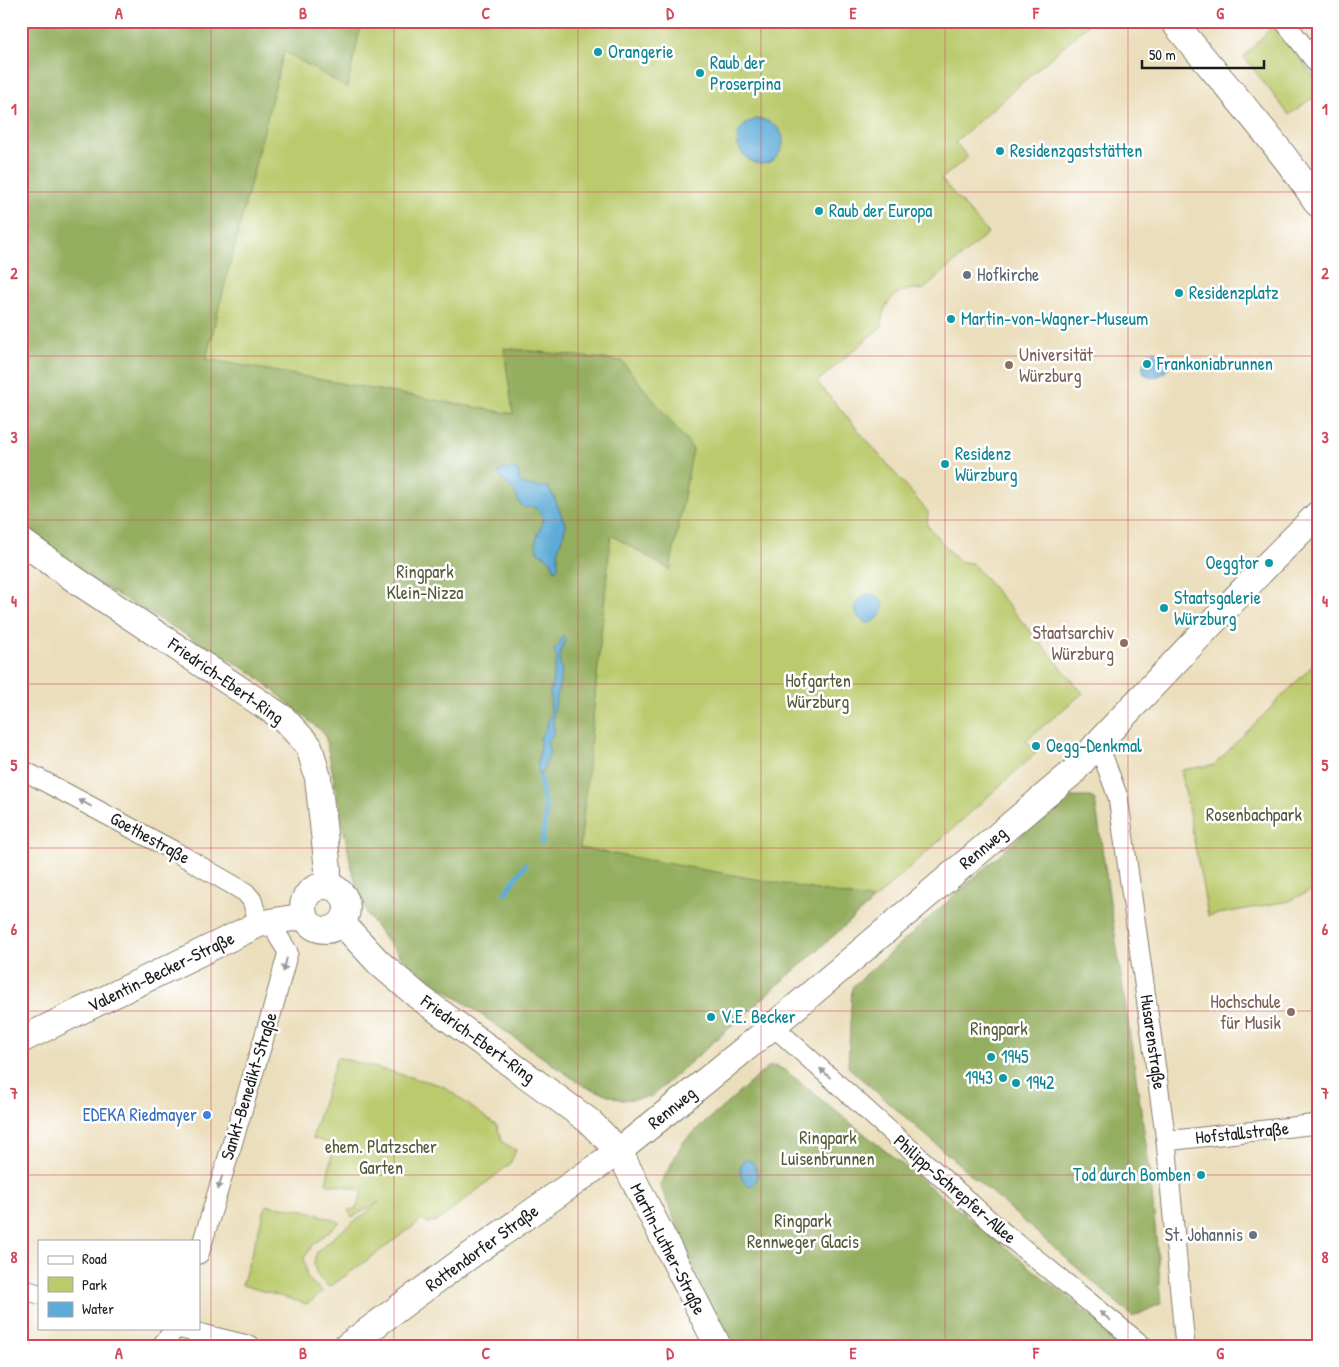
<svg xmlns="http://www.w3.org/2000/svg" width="1339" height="1367" font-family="'Patrick Hand',sans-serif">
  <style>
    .green { fill: #bbca6d; stroke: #6c7344 }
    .forest { fill: #94ae60; stroke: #58653e }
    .water { fill: #5dabd7; stroke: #3c647a }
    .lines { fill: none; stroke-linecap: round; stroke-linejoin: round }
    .stream { stroke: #5dabd7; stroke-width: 5 }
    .street-casing { stroke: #847d6c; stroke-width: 21 }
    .secondary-casing { stroke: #847d6c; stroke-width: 28 }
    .street { stroke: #fff; stroke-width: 19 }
    .secondary { stroke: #fff; stroke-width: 26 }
    .oneway { fill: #999 }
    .grid { fill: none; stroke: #d1495b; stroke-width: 1; stroke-opacity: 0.55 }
    .culture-dot { fill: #0f9aa8; stroke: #fff; stroke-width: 2 }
    .worship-dot { fill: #6b7280; stroke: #fff; stroke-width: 2 }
    .education-dot { fill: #8d6e63; stroke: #fff; stroke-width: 2 }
    .shop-dot { fill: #3f7fe0; stroke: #fff; stroke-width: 2 }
    .labels { text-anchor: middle; stroke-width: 5; stroke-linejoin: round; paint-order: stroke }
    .culture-label { font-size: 18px; fill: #0d838f; stroke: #fff; text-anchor: start }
    .worship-label { font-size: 18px; fill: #5b616d; stroke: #fff; text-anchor: start }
    .education-label { font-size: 18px; fill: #785e54; stroke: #fff; text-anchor: end }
    .park-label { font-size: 18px; fill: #545938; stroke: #fff }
    .street-label { font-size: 18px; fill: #1c1c1c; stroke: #fff }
    .shop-label { font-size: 18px; fill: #366cbe; stroke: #fff; text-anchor: end }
    .neatline { fill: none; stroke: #d1495b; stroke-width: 2 }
    .grid-label { font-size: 16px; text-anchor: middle; font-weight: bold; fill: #d1495b }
  </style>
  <rect width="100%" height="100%" fill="#fff"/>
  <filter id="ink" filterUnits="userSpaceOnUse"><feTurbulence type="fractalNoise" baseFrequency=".02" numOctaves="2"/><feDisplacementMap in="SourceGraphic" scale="10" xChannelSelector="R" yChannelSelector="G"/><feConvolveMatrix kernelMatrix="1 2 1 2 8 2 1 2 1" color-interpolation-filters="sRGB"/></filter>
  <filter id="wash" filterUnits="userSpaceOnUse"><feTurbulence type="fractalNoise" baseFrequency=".0096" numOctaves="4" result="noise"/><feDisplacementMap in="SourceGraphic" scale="20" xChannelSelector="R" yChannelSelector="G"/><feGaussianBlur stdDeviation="1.12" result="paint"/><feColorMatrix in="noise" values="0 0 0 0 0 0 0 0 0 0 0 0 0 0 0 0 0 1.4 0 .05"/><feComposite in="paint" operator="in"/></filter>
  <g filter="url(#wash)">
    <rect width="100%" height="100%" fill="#ebdebc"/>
    <g class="green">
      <path d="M21,21H1092L955,142L968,157L941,179L988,233L923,290C900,285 881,302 882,326L817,382L928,512L927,525L958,561L972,563L1083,693L1026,740L1036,753L874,900L651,1097L622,1100L584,1086L407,963L386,940L368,916L352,870L325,734L254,674L21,539Z"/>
      <path d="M1273,25L1318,82V94L1289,115L1244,57Z"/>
      <path d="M1318,660V887L1289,901L1208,916L1181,770L1214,765Z"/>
      <path d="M337,1057L443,1086L497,1126L502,1142L516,1150L510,1164L438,1221L428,1223L422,1220L330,1287C317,1280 309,1264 318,1251C320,1248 324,1245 327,1243C343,1228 363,1217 379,1202L352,1217L348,1210L356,1209L363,1190L326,1183L334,1145L312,1138Z"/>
      <path d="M266,1205L305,1210L340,1222L312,1246L304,1258L307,1278L323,1292L307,1304L242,1285Z"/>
    </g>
    <g class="forest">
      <path d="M21,21H362L347,88L284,51L206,359L513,414L504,348L622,361L693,449L670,570L611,535L580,848L874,900L651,1097L622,1100L584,1086L407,963L386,940L368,916L352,870L325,734L254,674L21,539Z"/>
      <path d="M1064,797H1091L1095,800L1150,1171L1162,1303L1133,1317L848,1067L852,987Z"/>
      <path d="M775,1066L785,1070L1128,1346H727L660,1185L683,1142L768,1067Z"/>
    </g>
    <g class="water">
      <path d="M756,119C774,119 790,134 780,152C759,187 711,135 756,119Z"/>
      <path d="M1155,351L1164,358L1168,367C1164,377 1152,379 1144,374L1142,367L1148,353Z"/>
      <path d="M504,469H514L518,471L520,483C525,487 539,486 548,487L554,497L566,526L558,550V568L555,570C552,562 549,556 540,554C537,551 536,547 536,543C536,531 548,523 540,512C535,506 531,507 525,508C516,502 519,499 514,492C509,485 501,480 498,472Z"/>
      <path d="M867,594C901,593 874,640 858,616C852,607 858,598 867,594Z"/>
      <path d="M562,636L565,638C565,643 563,645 561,650C559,655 560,666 562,671L553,716L554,733L547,743L550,752L540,778L537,763L540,751V738L546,728L551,712L550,693L557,658L554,649L559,644Z"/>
      <path d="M745,1159L753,1162C757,1170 761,1182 750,1186C740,1181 736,1168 745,1159Z"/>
    </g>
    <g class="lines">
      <g class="stream">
        <path d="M540,778L546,813L542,843"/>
        <path d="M505,893L525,865"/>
      </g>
    </g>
  </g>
  <g filter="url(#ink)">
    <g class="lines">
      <g class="street-casing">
        <g id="street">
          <path d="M1284,21L1318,65"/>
          <path d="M1098,743L1118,797L1166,1141L1185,1346"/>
          <path d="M21,769L174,851L245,892L252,900L259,924"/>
          <path d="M773,1026L998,1228L1143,1346"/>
          <path d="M1166,1141L1318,1124"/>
          <path d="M199,1254L273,1008L288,952L278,936L276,920"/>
          <path d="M21,1289L39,1294"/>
          <path d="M178,1328L251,1346"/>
          <path d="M161,1346L176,1328"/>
        </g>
      </g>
      <g class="secondary-casing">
        <g id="secondary">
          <path d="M1173,21C1222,82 1275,139 1318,204"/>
          <path d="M21,541L80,583L283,718L309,746L318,778L328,870L327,886"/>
          <circle cx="325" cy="908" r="22"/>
          <path d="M342,923L379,963L419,997L589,1121L619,1151L718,1346"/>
          <path d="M21,1040L259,924L304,916"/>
          <path d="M347,1346L454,1267L619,1151L650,1126L773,1026L1073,772L1098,743L1269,563L1318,514"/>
        </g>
      </g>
      <use href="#street" class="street"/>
      <use href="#secondary" class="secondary"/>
    </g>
    <defs><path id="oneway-solid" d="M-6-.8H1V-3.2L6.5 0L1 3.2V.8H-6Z" transform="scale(1.25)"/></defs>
    <g class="oneway">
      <use href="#oneway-solid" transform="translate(85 803) rotate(-152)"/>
      <use href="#oneway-solid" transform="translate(285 965) rotate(105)"/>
      <use href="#oneway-solid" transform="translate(825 1073) rotate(-138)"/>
      <use href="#oneway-solid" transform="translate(220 1183) rotate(106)"/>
      <use href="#oneway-solid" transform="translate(1105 1316) rotate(-142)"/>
    </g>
  </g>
  <path class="grid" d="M211,21V1346M394,21V1346M578,21V1346M761,21V1346M945,21V1346M1128,21V1346M21,192H1318M21,356H1318M21,520H1318M21,684H1318M21,848H1318M21,1011H1318M21,1175H1318"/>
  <g class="culture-dot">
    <circle cx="598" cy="52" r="5"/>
    <circle cx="700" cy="73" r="5"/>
    <circle cx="1000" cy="151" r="5"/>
    <circle cx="819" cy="211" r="5"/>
    <circle cx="1179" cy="293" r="5"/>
    <circle cx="951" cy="319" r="5"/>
    <circle cx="1147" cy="364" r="5"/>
    <circle cx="945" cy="464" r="5"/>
    <circle cx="1269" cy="563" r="5"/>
    <circle cx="1164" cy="608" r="5"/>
    <circle cx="1036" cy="746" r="5"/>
    <circle cx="711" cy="1017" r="5"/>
    <circle cx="991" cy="1057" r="5"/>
    <circle cx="1003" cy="1078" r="5"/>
    <circle cx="1016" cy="1083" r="5"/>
    <circle cx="1201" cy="1175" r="5"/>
  </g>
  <g class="worship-dot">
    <circle cx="967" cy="275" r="5"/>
    <circle cx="1253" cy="1235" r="5"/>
  </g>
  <g class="education-dot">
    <circle cx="1009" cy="365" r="5"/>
    <circle cx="1124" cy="643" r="5"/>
    <circle cx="1291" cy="1012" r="5"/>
  </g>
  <circle class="shop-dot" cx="207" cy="1115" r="5"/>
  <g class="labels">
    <g class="culture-label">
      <text x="608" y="58">Orangerie</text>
      <text x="710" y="69">Raub der<tspan x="710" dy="21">Proserpina</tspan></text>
      <text x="1010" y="157">Residenzgaststätten</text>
      <text x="829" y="217">Raub der Europa</text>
      <text x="1189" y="299">Residenzplatz</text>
      <text x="961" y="325">Martin-von-Wagner-Museum</text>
      <text x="1157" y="370">Frankoniabrunnen</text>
      <text x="955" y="460">Residenz<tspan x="955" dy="21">Würzburg</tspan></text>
      <text x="1259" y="569" text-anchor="end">Oeggtor</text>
      <text x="1174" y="604">Staatsgalerie<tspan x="1174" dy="21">Würzburg</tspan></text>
      <text x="1046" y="752">Oegg-Denkmal</text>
      <text x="721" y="1023">V.E. Becker</text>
      <text x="1001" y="1063">1945</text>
      <text x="993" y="1084" text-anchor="end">1943</text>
      <text x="1026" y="1089">1942</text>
      <text x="1191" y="1181" text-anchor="end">Tod durch Bomben</text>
    </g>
    <g class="worship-label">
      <text x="977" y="281">Hofkirche</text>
      <text x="1243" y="1241" text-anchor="end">St. Johannis</text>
    </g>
    <g class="education-label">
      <text x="1019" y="361" text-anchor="start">Universität<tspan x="1019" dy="21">Würzburg</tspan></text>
      <text x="1114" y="639">Staatsarchiv<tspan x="1114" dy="21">Würzburg</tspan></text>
      <text x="1281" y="1008">Hochschule<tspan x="1281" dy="21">für Musik</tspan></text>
    </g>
    <g class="park-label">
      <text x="425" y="578">Ringpark<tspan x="425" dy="21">Klein-Nizza</tspan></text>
      <text x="818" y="687">Hofgarten<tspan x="818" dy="21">Würzburg</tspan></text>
      <text x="1254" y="821">Rosenbachpark</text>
      <text x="999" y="1035">Ringpark</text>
      <text x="828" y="1144">Ringpark<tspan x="828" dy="21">Luisenbrunnen</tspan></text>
      <text x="381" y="1153">ehem. Platzscher<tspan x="381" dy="21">Garten</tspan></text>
      <text x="803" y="1227">Ringpark<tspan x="803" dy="21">Rennweger Glacis</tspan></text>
    </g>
    <g class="street-label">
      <text transform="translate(226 681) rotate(35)" y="6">Friedrich-Ebert-Ring</text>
      <text transform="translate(150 838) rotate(29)" y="6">Goethestraße</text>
      <text transform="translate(983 848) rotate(-40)" y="6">Rennweg</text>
      <text transform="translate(161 972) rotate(-26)" y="6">Valentin-Becker-Straße</text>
      <text transform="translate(478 1039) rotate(36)" y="6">Friedrich-Ebert-Ring</text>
      <text transform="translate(1153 1042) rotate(82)" y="6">Husarenstraße</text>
      <text transform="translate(249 1086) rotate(-73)" y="6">Sankt-Benedikt-Straße</text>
      <text transform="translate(672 1108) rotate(-39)" y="6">Rennweg</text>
      <text transform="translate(1242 1133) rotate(-6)" y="6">Hofstallstraße</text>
      <text transform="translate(955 1189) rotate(41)" y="6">Philipp-Schrepfer-Allee</text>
      <text transform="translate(482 1248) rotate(-36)" y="6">Rottendorfer Straße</text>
      <text transform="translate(668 1249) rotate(63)" y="6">Martin-Luther-Straße</text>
    </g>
    <g class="shop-label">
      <text x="197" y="1121">EDEKA Riedmayer</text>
    </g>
  </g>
  <rect width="1339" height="1367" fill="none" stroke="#fff" stroke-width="55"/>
  <rect x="38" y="1240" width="162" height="90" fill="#ffffff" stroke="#a4a4a4"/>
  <rect x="48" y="1256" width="25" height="8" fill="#ffffff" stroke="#a4a4a4"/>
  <text x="82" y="1264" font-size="15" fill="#1c1c1c">Road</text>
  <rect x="48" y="1277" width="25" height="15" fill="#bbca6d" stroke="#a4a4a4"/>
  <text x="82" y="1290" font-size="15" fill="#1c1c1c">Park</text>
  <rect x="48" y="1302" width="25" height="15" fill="#5dabd7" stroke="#a4a4a4"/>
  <text x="82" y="1314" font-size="15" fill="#1c1c1c">Water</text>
  <path d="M1142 60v8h122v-8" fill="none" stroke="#1c1c1c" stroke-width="2.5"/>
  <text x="1149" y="60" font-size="15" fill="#1c1c1c" stroke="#ffffff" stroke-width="4" paint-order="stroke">50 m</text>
  <rect x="28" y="28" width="1284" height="1312" class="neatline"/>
  <g class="grid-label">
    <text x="119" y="19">A</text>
    <text x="303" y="19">B</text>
    <text x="486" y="19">C</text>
    <text x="670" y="19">D</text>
    <text x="853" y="19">E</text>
    <text x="1036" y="19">F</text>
    <text x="1220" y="19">G</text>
    <text x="14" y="115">1</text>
    <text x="1325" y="115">1</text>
    <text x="14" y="279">2</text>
    <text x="1325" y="279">2</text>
    <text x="14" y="443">3</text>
    <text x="1325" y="443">3</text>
    <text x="14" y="607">4</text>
    <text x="1325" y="607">4</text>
    <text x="14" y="771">5</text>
    <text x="1325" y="771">5</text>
    <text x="14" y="935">6</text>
    <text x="1325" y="935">6</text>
    <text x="14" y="1099">7</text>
    <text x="1325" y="1099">7</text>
    <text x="14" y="1263">8</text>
    <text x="1325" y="1263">8</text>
    <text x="119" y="1359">A</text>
    <text x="303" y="1359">B</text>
    <text x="486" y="1359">C</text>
    <text x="670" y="1359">D</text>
    <text x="853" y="1359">E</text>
    <text x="1036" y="1359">F</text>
    <text x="1220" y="1359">G</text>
  </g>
</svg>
